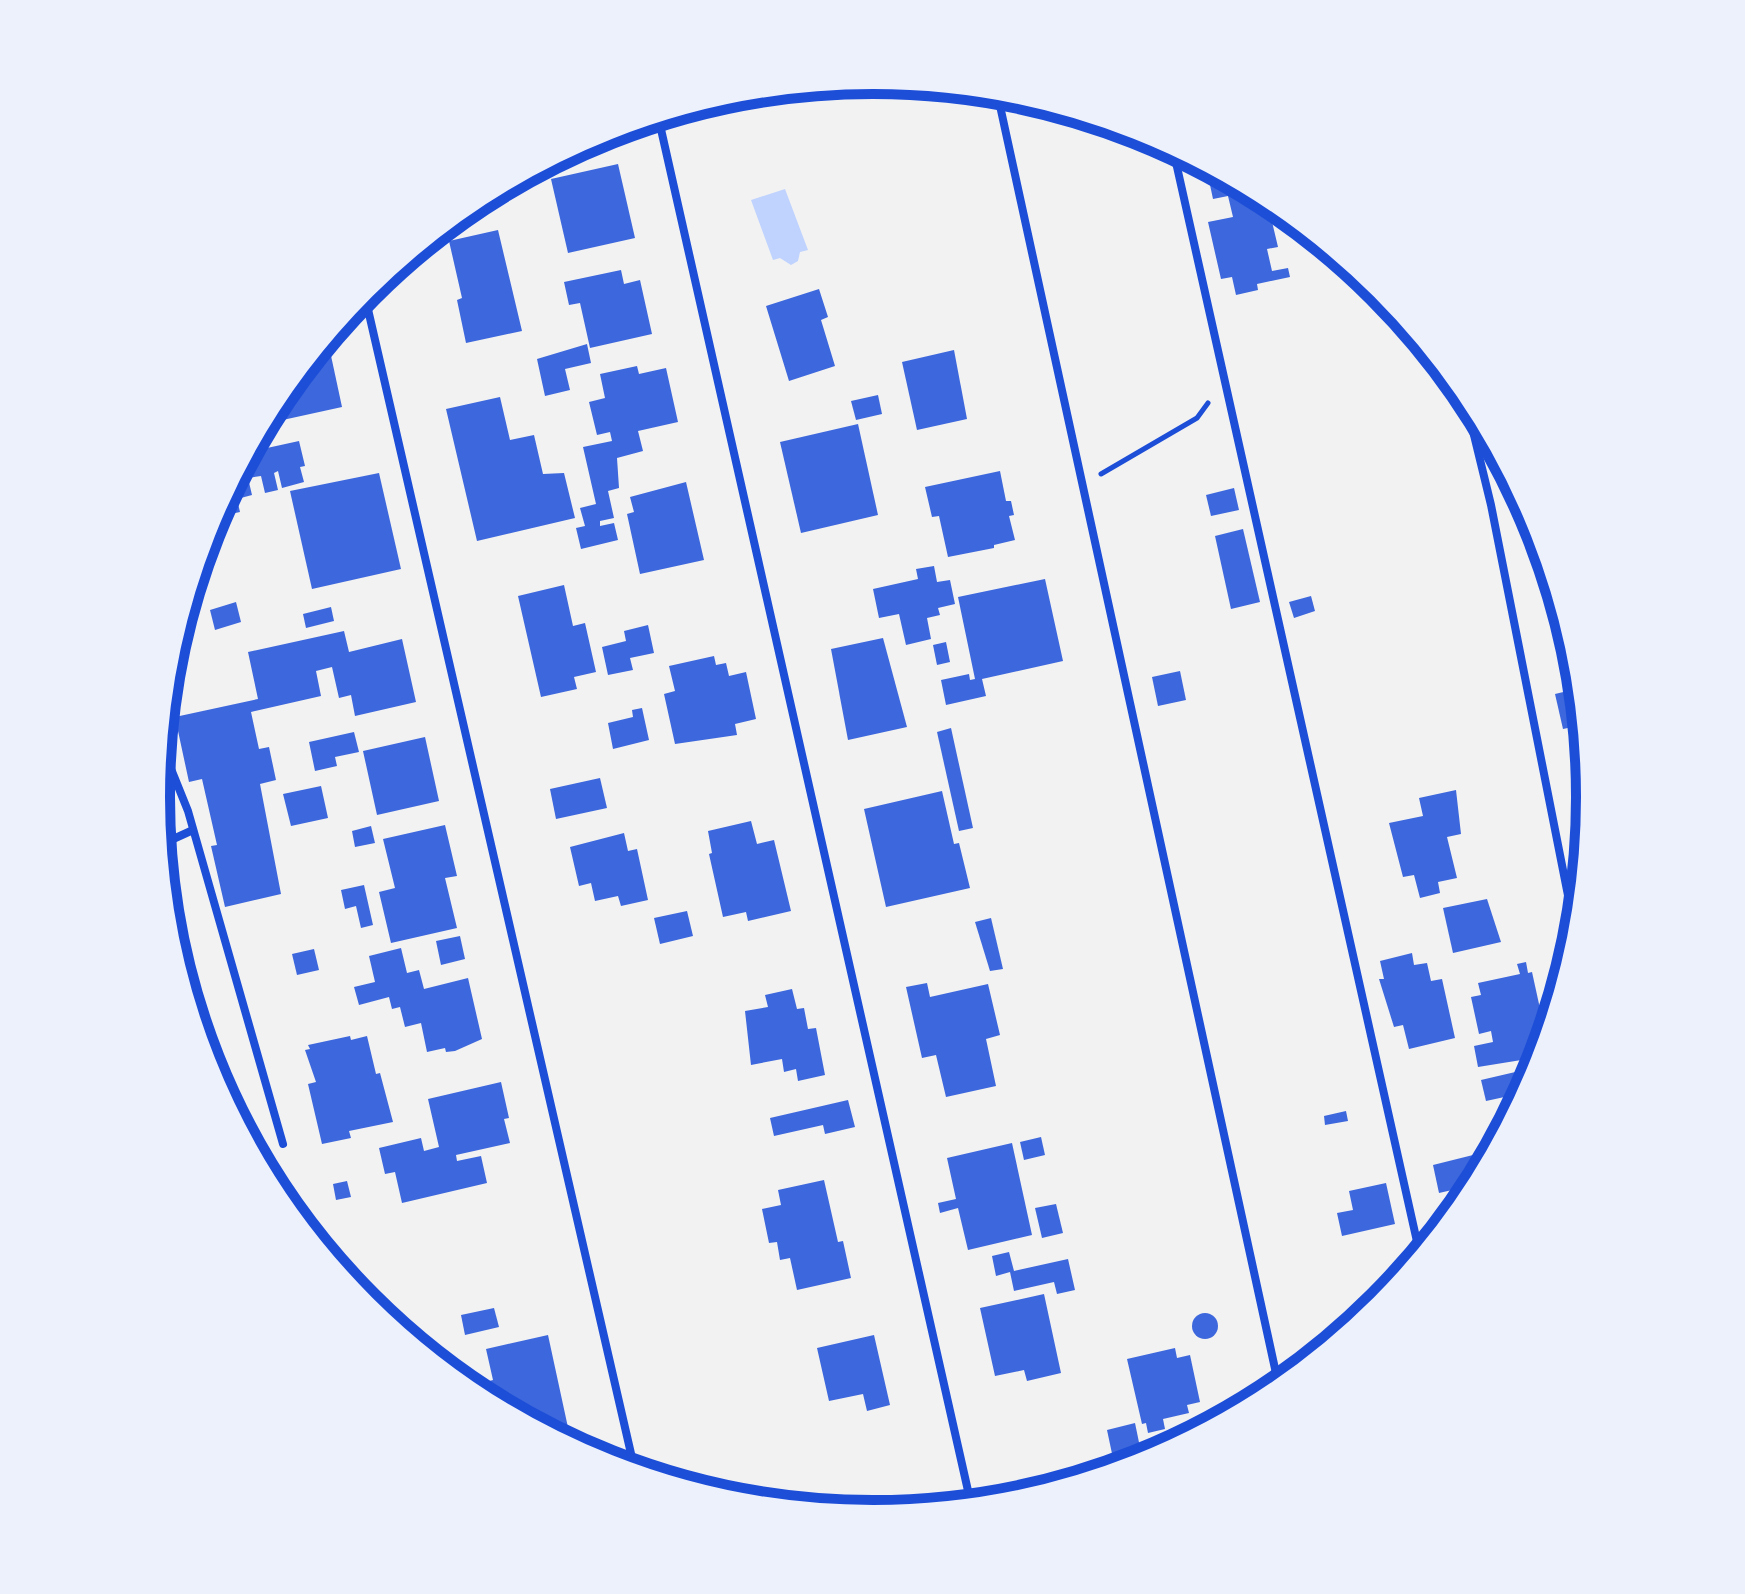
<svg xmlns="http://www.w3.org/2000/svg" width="1745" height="1594" font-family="'Fira Sans Condensed',sans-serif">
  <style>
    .water { fill: #bfd3fe }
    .building { fill: #3d67dc }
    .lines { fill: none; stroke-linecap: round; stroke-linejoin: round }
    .path { stroke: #1d4ed8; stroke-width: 5 }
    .minor { stroke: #1d4ed8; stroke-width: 8 }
    .rim { fill: none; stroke: #1d4ed8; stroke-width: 10 }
  </style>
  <rect width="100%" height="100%" fill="#f2f2f2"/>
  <path class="water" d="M785,189L808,250L800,252L798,261L791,265L780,258L773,260L751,200Z"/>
  <g class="building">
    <path d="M612,130L614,139L574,148L599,134Z"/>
    <path d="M618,164L635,238L568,253L551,179Z"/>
    <path d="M1206,166L1269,200L1256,203L1258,211L1269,209L1278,247L1267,249L1272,271L1288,268L1290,277L1257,284L1258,290L1236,295L1232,277L1221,279L1208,222L1233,217L1228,196L1213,199Z"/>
    <path d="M498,230L522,331L466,343L457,300L462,298L449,241Z"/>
    <path d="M621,270L624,284L640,280L652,334L590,348L580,303L569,305L564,282Z"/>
    <path d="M819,289L828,317L821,320L835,366L789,381L766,306Z"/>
    <path d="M327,337L342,407L269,423L267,416L277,398Z"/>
    <path d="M587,344L591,363L565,369L570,390L545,396L537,359Z"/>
    <path d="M954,350L967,419L917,430L902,362Z"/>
    <path d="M637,366L639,374L666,368L678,422L638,431L643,451L617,458L619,488L608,491L614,518L600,521V526L614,523L618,540L581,549L576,528L585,526L580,508L596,504L583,447L612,441L610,432L597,435L589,402L605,398L600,374Z"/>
    <path d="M878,395L882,414L856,420L851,401Z"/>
    <path d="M500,397L510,440L534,435L543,474L564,473L575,518L477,541L446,409Z"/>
    <path d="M858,424L878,515L801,533L780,442Z"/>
    <path d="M262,426L267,448L299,441L305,466L300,467L304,482L282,488L278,471L274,473L278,490L265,493L261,476L248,478L252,495L237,499L240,512L217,517L216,512Z"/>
    <path d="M1000,471L1006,501H1011L1014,515L1009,516L1015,540L994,545V548L948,557L939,516L932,517L925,487Z"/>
    <path d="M379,473L401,569L312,589L290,491Z"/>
    <path d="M686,482L704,560L640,574L627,514L634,512L630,497Z"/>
    <path d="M1234,488L1239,510L1211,516L1206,495Z"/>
    <path d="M1243,529L1260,602L1231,609L1215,536Z"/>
    <path d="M934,566L937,582L950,580L955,604L938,608L940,615L927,618L931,639L906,645L899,614L879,618L873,589L918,579L916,569Z"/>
    <path d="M1045,579L1063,661L982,679L986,696L946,705L941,680L969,674L970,680L975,679L958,597Z"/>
    <path d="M564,585L573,626L585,623L596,672L574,677L577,689L541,697L518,596Z"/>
    <path d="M1311,596L1315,611L1294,618L1289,602Z"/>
    <path d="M236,602L241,622L215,630L210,610Z"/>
    <path d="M331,607L334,621L306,628L303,614Z"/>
    <path d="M648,625L654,653L630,658L633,670L608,675L602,647L626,641L624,631Z"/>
    <path d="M344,631L349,652L402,639L416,702L355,716L351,695L339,698L332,667L316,671L321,696L251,712L259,749L269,747L276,780L260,784L281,894L225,907L211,846L217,845L202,779L189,782L175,717L258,699L248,652Z"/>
    <path d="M883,638L907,727L848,740L831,649Z"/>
    <path d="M946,642L950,662L937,665L933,645Z"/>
    <path d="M714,656L716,665L726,663L729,676L746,672L756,719L735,724L737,735L675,744L664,694L675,691L669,666Z"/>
    <path d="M1180,671L1186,700L1158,706L1152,677Z"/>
    <path d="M1576,689L1582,725L1563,729L1555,694Z"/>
    <path d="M642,708L649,740L613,749L608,723L633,717L632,710Z"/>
    <path d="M951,728L973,828L959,831L937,732Z"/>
    <path d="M354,732L359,752L335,757L337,766L315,771L309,742Z"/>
    <path d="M425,737L439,801L377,815L363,751Z"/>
    <path d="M600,778L607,808L556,819L550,789Z"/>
    <path d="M321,786L328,818L291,826L283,794Z"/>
    <path d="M1456,790L1461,834L1447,837L1457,878L1438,882L1440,893L1420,898L1414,875L1403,877L1389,823L1423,816L1419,798Z"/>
    <path d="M942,791L954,844L959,843L970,888L886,907L864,809Z"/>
    <path d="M1589,795L1583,864L1578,865L1571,832L1572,822H1575L1571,803Z"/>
    <path d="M751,821L757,844L774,840L791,911L748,921L746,912L723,917L709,854L712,853L708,831Z"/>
    <path d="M445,825L457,876L445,878L457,928L391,943L379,892L395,888L383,839Z"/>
    <path d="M371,826L375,843L355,847L352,831Z"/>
    <path d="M624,833L628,851L637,849L648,900L621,906L618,896L595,901L591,883L579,886L570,847Z"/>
    <path d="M364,885L373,925L361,928L356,906L345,909L341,890Z"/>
    <path d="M1487,899L1501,942L1453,953L1443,908Z"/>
    <path d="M687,911L693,936L660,944L654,918Z"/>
    <path d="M991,918L1003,969L990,971L975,922Z"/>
    <path d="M460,936L465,959L441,965L436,941Z"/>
    <path d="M401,948L407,973L419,970L424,989L468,978L482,1039L455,1051L446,1052L445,1048L427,1052L421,1023L405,1027L400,1007L392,1009L389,997L359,1005L354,987L375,982L369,956Z"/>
    <path d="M314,949L319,970L297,975L292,954Z"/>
    <path d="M1412,953L1414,965L1427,963L1431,981L1442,979L1455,1038L1409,1049L1403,1025L1394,1027L1379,979H1384L1380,961Z"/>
    <path d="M1526,962L1528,973L1532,972L1546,1036L1539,1057L1478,1067L1474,1046L1493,1042L1491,1031L1479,1034L1471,997L1481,995L1478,983L1520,974L1517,964Z"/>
    <path d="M927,983L930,997L988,984L1000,1035L986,1039L996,1086L946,1097L936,1055L922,1058L906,987Z"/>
    <path d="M792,989L797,1009L804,1008L808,1029L816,1028L825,1075L798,1081L796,1069L784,1072L782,1059L751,1065L745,1011L768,1007L765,995Z"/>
    <path d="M350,1036L351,1040L367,1036L376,1074L380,1073L393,1122L349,1131L351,1138L322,1144L308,1084L316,1082L305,1050L310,1049L308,1045Z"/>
    <path d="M1528,1069L1531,1080L1523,1093L1486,1101L1481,1080Z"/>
    <path d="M501,1082L509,1118L504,1119L510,1143L456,1155L457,1161L481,1156L487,1183L402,1203L395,1172L385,1174L379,1148L421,1138L424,1151L439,1147L428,1099Z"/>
    <path d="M848,1100L855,1127L825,1134L823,1125L774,1136L770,1118Z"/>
    <path d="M1346,1111L1348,1121L1325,1125L1324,1116Z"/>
    <path d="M1041,1137L1045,1155L1024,1160L1020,1142Z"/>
    <path d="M1012,1143L1032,1235L968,1250L958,1208L940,1213L938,1203L956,1199L947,1158Z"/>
    <path d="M1493,1150L1474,1185L1439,1193L1433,1165Z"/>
    <path d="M824,1180L838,1242L843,1241L851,1278L797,1290L790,1258L780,1260L777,1242L769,1243L762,1209L781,1205L778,1190Z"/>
    <path d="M347,1181L351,1197L336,1200L333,1184Z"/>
    <path d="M1386,1183L1395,1224L1342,1236L1337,1213L1353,1210L1349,1191Z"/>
    <path d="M1056,1204L1063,1233L1042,1238L1035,1208Z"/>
    <path d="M1009,1252L1014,1271L1068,1259L1075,1290L1057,1294L1054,1282L1014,1291L1010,1272L996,1276L992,1256Z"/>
    <path d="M1044,1294L1061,1373L1027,1381L1024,1370L995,1376L980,1308Z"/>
    <path d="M494,1308L499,1327L465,1335L461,1315Z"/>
    <circle cx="1205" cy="1326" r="13"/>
    <path d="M548,1335L572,1446L486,1400L482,1383L493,1380L486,1349Z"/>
    <path d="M874,1335L890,1405L867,1411L863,1394L829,1401L817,1348Z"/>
    <path d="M1175,1348L1177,1358L1190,1355L1200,1402L1187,1405L1189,1413L1163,1419L1165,1429L1148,1433L1146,1423L1142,1424L1127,1359Z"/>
    <path d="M1135,1423L1142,1457L1114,1463L1107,1430Z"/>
  </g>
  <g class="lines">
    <path class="path" d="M1101,474L1197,418L1208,403"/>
    <g class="minor">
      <path d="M997,92L1279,1387"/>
      <path d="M658,116L971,1504"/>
      <path d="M1173,149L1420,1255"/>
      <path d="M364,292L635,1471"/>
      <path d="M1464,394L1491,505L1576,936"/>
      <path d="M161,744L188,811L283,1144"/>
      <path d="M160,845L193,830"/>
      <path d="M207,1062L232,1091"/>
    </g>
  </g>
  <path d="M0 0H1745V1594H0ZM170 797a703 703 0 1 1 1406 0a703 703 0 1 1-1406 0Z" fill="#edf1fc" fill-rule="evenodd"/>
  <path class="rim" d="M170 797a703 703 0 1 1 1406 0a703 703 0 1 1-1406 0Z"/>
</svg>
